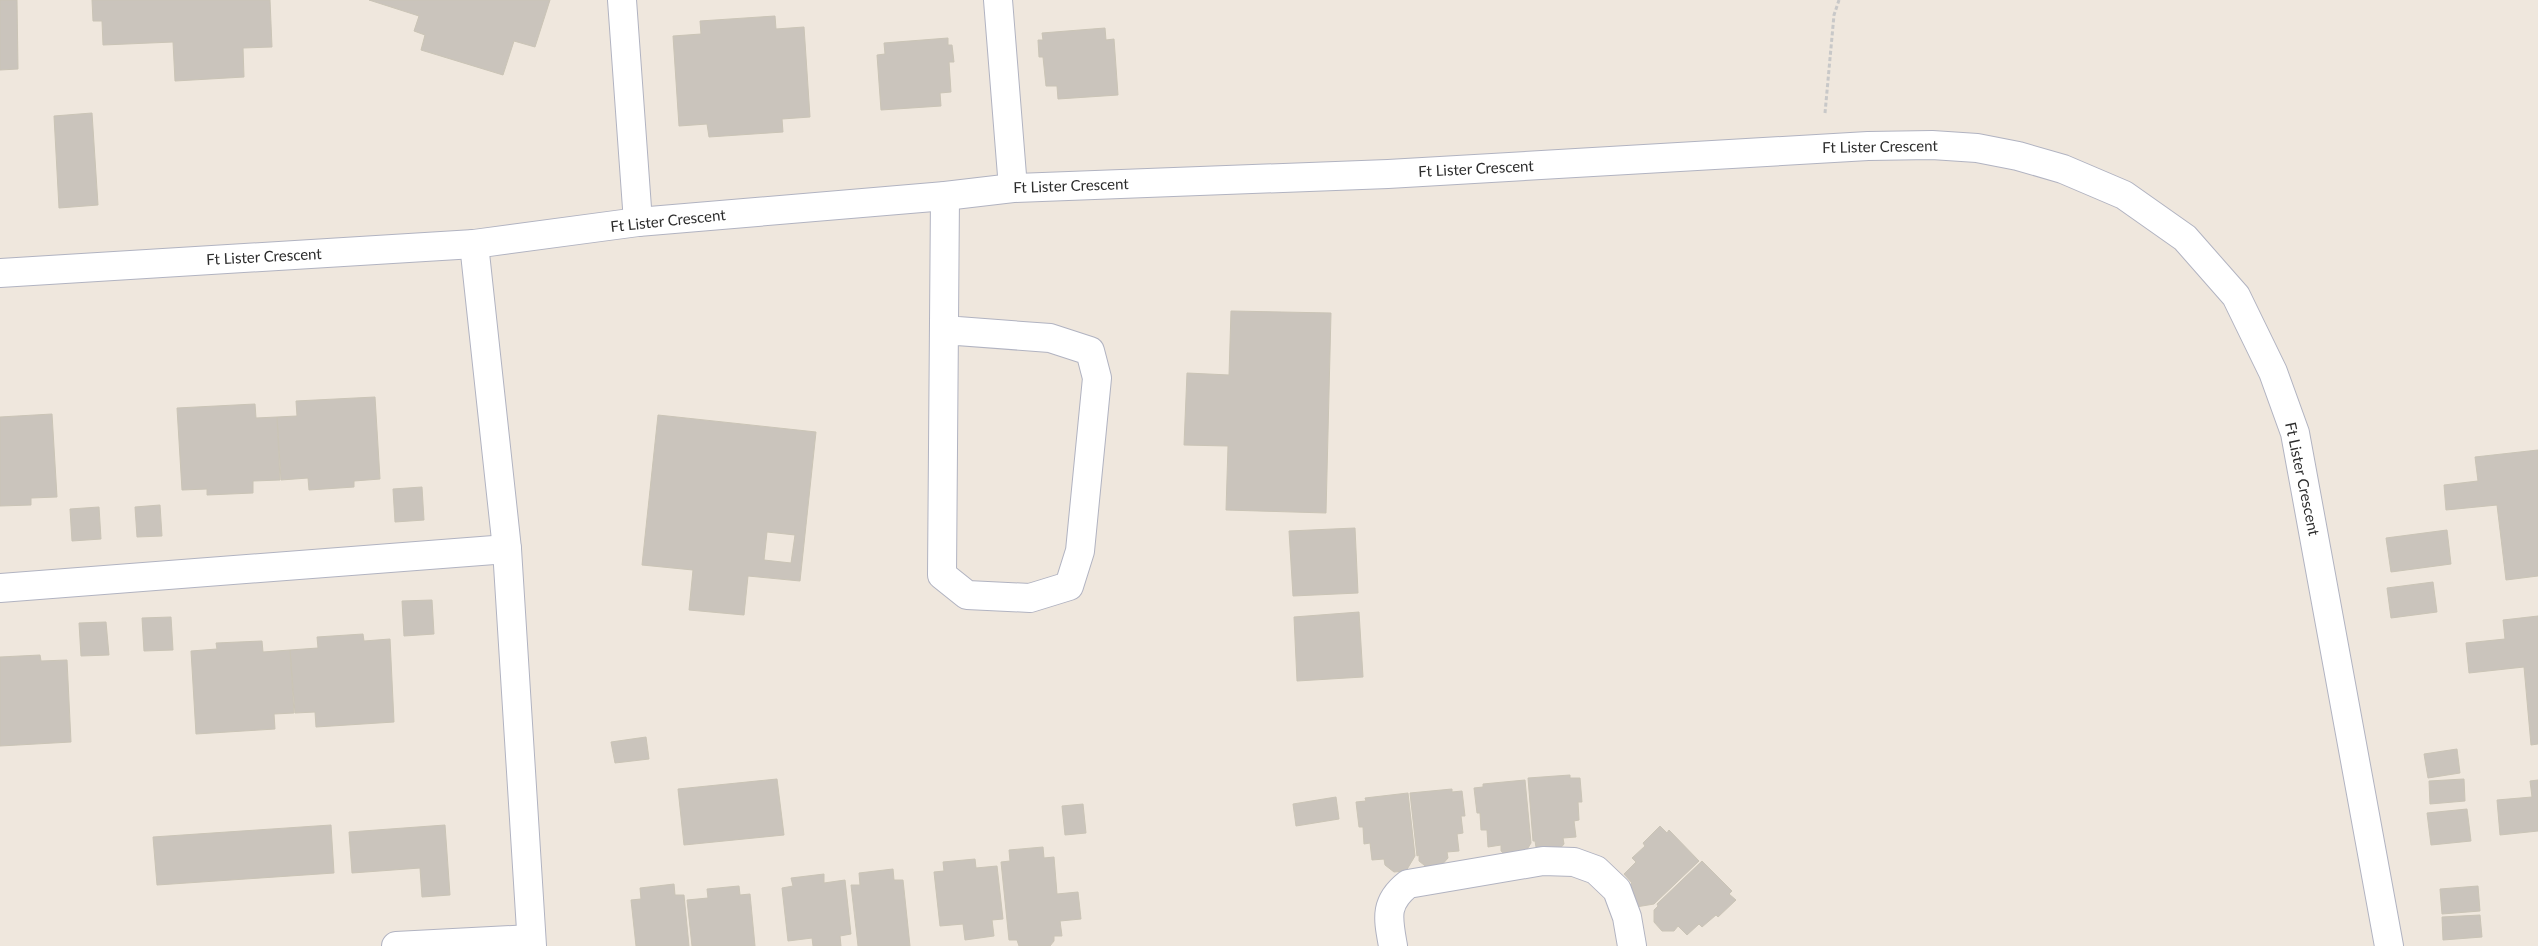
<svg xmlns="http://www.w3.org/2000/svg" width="2538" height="946" font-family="Lato,sans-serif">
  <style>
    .building { fill: #cac4bc; stroke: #cac4b6; fill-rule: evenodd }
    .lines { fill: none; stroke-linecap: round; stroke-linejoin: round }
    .minor-casing { stroke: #b1b3c1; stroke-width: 30 }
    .path { stroke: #c8c8c8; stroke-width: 3; stroke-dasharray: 4 2.5; stroke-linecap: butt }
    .minor { stroke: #fff; stroke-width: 28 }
    .labels { text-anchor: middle; stroke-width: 4.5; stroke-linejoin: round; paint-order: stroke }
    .street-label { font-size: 15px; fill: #2c2c2c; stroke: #fff }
  </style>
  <rect width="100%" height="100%" fill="#efe7dd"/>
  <g class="building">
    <path d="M0,0H17L18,69L0,70Z"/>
    <path d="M92,0H270L272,47L243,48L244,77L175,81L173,42L103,45L102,21H93Z"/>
    <path d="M369,0H550L535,47L514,41L503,75L421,50L425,35L414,31L419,16Z"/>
    <path d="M775,16L776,29L804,27L810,117L782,119L783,132L709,137L707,124L679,126L673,36L701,34L700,21Z"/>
    <path d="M1105,28L1106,40L1114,39L1118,95L1058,99L1057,86H1046L1043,57H1039L1038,40H1043L1042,33Z"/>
    <path d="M948,38V45H952L954,62H949L951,92L940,93L941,106L881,110L877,55L885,54L884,43Z"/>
    <path d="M92,113L98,205L59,208L54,116Z"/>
    <path d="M1231,311L1331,313L1326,513L1226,510L1228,446L1184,445L1187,373L1229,375Z"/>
    <path d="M375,397L380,479L354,481V487L309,490L308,478L281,480L277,417L297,416L296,401Z"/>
    <path d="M255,404L256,418L277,417L280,480L253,481V493L207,495V489L182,490L177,408Z"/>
    <path d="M52,414L57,497L31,498V505L0,506V417Z"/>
    <path d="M658,415L816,432L800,581L748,576L744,615L689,610L693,570L642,565ZM767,532L795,535L791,563L764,560Z"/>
    <path d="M2538,450V576L2506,580L2497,505L2446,510L2444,485L2478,481L2475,457Z"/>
    <path d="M422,487L424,520L395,522L393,489Z"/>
    <path d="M160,505L162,536L137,537L135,507Z"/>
    <path d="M99,507L101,539L72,541L70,509Z"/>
    <path d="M1355,528L1358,593L1293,596L1289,531Z"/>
    <path d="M2447,530L2451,564L2391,572L2386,538Z"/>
    <path d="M2433,582L2437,612L2391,618L2387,588Z"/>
    <path d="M432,600L434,634L404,636L402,601Z"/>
    <path d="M1359,612L1363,677L1297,681L1294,617Z"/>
    <path d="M2538,616V744L2531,745L2524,667L2469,673L2466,643L2505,639L2503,620Z"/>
    <path d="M171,617L173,650L144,651L142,618Z"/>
    <path d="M106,622L109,655L81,656L79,623Z"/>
    <path d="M363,634L364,641L390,639L394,722L316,727L315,712L295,713L290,650L318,648L317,637Z"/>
    <path d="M262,641L263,652L290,650L294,713L274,714L275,729L196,734L191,651L217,649L216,643Z"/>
    <path d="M40,655L41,661L67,660L71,742L0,746V657Z"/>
    <path d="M646,737L649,759L615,763L611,742Z"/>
    <path d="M2457,749L2460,773L2428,778L2424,754Z"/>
    <path d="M1570,775V778H1580L1582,802H1578L1579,820L1574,821L1576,837L1563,838L1564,844L1556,853L1545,854L1536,847L1535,841H1533L1528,778Z"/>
    <path d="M777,779L784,835L684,845L678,789Z"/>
    <path d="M2464,779L2465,801L2430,804L2429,781Z"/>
    <path d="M1525,780L1531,843L1522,858L1510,859L1501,851V845L1488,847L1487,830H1481L1480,813H1477L1474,788L1483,787V784Z"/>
    <path d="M2538,780V831L2500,835L2497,800L2532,797L2530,781Z"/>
    <path d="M1452,789V792L1462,791L1465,816H1461L1463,833L1457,834L1459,851L1447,852L1448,858L1440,867L1429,869L1419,861V855L1417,856L1410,793Z"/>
    <path d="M1408,793L1415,856L1406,871L1394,872L1385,865L1384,859L1372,860L1370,843L1364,844L1363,827H1359L1356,802L1366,801L1365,798Z"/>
    <path d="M1336,797L1339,819L1296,826L1293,804Z"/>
    <path d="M1083,804L1086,833L1065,835L1062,806Z"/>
    <path d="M2467,809L2471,841L2431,845L2427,813Z"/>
    <path d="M331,825L334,873L157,885L153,837Z"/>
    <path d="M445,825L450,895L422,897L420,868L352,873L349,832Z"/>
    <path d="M1660,826L1667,833L1669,830L1699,861L1654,904L1636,907L1628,887L1632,883L1624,874L1636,862L1632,858L1645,846L1643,843Z"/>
    <path d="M1043,847L1044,858L1054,857L1057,894L1078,892L1081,919L1060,921L1062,936H1054V941L1050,946H1019L1017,940H1009L1001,862L1010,861L1009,850Z"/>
    <path d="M975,859L976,868L997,866L1003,919L992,920L994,936L965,940L963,924L940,926L934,872L944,871L943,862Z"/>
    <path d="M1702,861L1732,891L1729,894L1736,900L1718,917L1716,915L1702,927L1699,924L1687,935L1678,926L1674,931H1662L1654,922V910L1658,906L1657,904Z"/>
    <path d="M893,869L894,880H903L910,946H858L851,885H860L859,873Z"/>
    <path d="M824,874V883L845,880L851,934L840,936L841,946H813L812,938L788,941L782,888L793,886L791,878Z"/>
    <path d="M674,884L675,895H684L689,946H636L631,900L641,899L640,888Z"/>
    <path d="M739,886L740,895L750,894L755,946H692L687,900L708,898L707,889Z"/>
    <path d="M2478,886L2480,911L2442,914L2440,889Z"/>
    <path d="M2480,915L2482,937L2443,940L2442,917Z"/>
  </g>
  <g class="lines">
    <g class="minor-casing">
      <g id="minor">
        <path d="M622,0L638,222"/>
        <path d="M998,0L1013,188"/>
        <path d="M474,244L507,549L532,946"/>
        <path d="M0,273L474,244L638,222L945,196L1013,188L1388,174L1868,146L1932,145L1977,148L2018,156L2063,169L2124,195L2185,238L2236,296L2273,372L2295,433L2389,946"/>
        <path d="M944,330L1050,338L1090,351L1097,378L1080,551L1069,586L1030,598L967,595L942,575L945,196"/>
        <path d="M0,588L507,549"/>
        <path d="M396,946L531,939"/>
        <path d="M1393,946C1388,918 1384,903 1408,884L1543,861L1574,862L1596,870L1617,890L1627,917L1632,946"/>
      </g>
    </g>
    <path class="path" d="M1825,113L1834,15L1839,0"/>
    <use href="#minor" class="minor"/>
  </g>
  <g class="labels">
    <g class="street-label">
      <text transform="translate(1880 147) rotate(-1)" y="5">Ft Lister Crescent</text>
      <text transform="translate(1476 169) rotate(-3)" y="5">Ft Lister Crescent</text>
      <text transform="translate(1071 186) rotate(-2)" y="5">Ft Lister Crescent</text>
      <text transform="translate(668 221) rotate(-6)" y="5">Ft Lister Crescent</text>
      <text transform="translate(264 257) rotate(-3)" y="5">Ft Lister Crescent</text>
      <text transform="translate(2302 479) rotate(78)" y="5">Ft Lister Crescent</text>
    </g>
  </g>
</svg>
